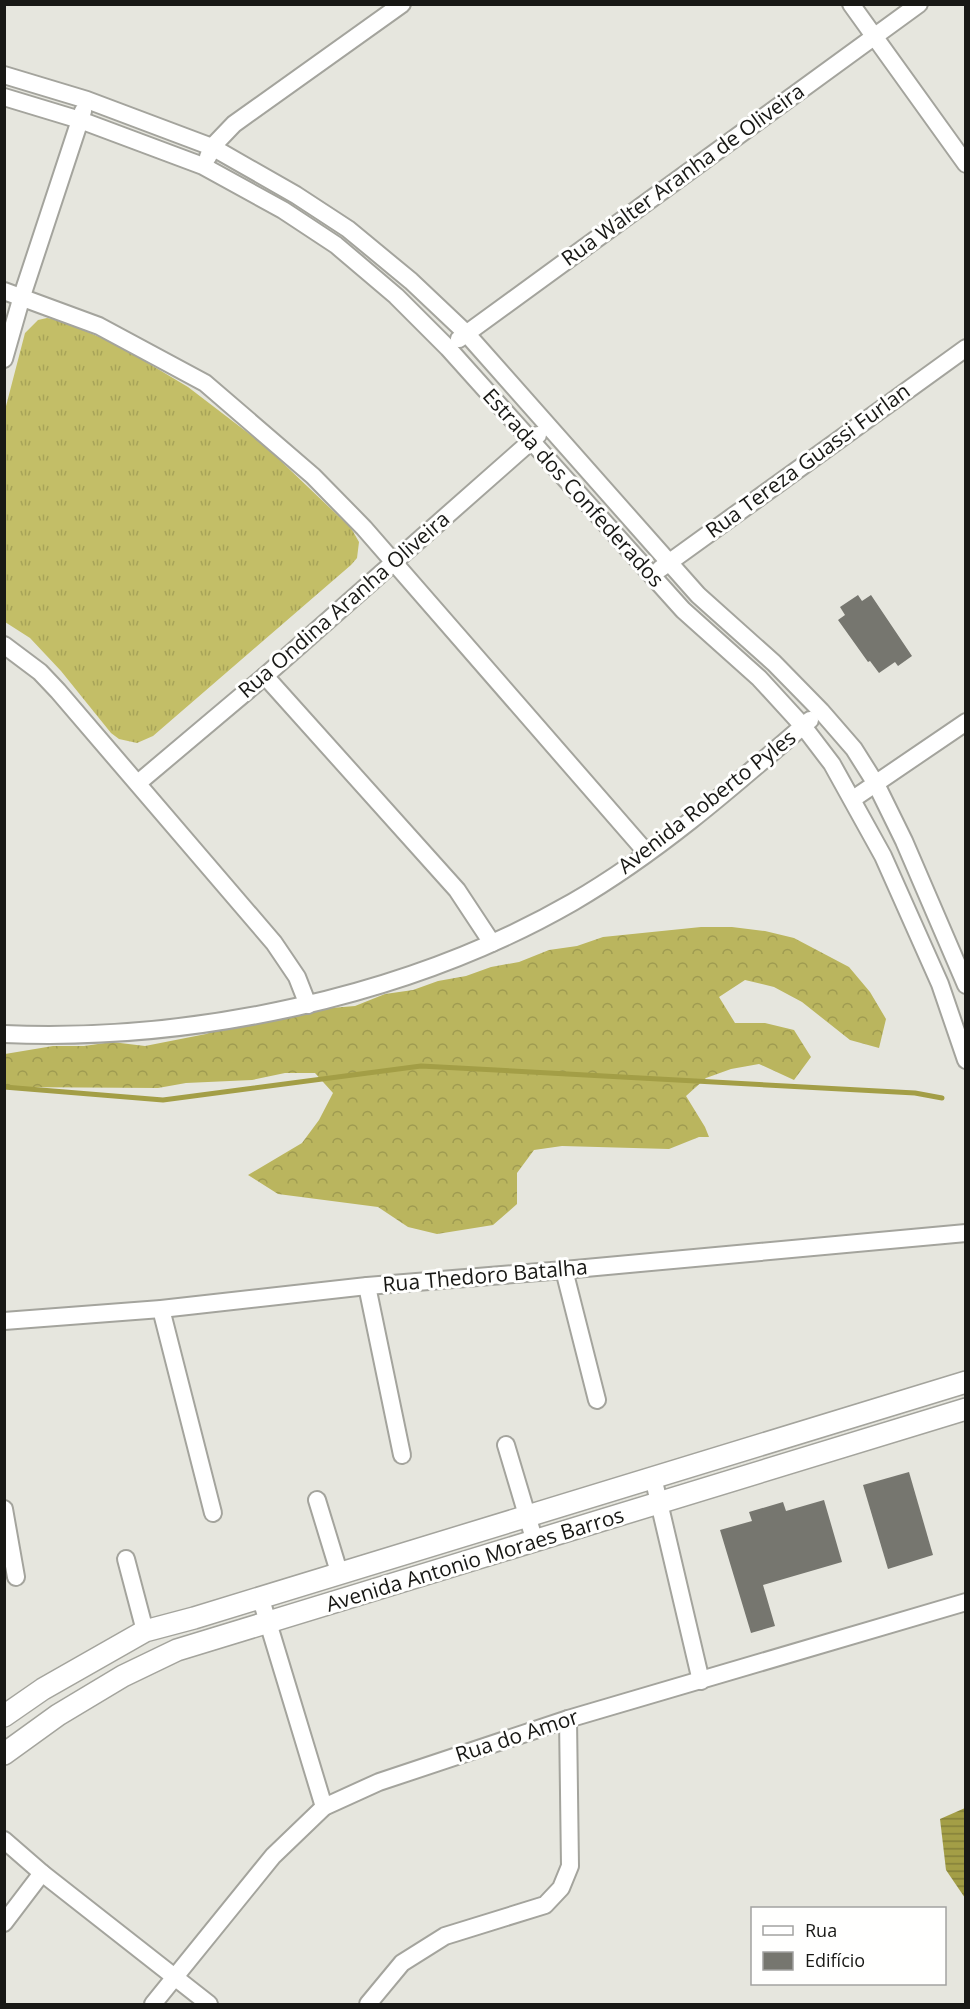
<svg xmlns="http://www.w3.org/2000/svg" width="970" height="2009" font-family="'Open Sans',sans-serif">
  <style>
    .grass { fill: url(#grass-tufts) }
    .forest { fill: url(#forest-crowns) }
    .water { fill: url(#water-rules) }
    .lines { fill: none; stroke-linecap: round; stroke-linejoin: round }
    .stream { stroke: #a39e46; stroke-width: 5 }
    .building { fill: #76766f }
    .minor-casing { stroke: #a4a49d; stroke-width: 20 }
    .tertiary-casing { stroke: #a4a49d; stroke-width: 24 }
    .minor { stroke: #fff; stroke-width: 16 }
    .tertiary { stroke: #fff; stroke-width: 21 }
    .labels { text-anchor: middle; stroke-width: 6; stroke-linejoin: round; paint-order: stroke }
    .street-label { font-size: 21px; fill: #181815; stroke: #fffffe }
  </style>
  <defs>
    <pattern id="grass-tufts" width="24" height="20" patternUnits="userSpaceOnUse" patternTransform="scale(1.5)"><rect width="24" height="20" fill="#c3be67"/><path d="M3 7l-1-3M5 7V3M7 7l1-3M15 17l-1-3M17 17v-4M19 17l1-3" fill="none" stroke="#a7a358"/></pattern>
    <pattern id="forest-crowns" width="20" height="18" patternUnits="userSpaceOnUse" patternTransform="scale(1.5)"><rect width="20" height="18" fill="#bab55e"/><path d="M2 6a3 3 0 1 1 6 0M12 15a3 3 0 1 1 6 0" fill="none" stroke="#9f9b51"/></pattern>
    <pattern id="water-rules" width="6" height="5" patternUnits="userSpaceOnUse" patternTransform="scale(1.5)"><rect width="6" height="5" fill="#a39e46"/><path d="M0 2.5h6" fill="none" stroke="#848039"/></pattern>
  </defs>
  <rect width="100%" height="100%" fill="#e6e6de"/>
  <path class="grass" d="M47,318L59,320L116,344L188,387L264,445L351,528L359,542L357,558L351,565L153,736L137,743L119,739L111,733L61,671L30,638L5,622V410L25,333L38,320Z"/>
  <path class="forest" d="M701,927H732L765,931L794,938L849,967L870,992L886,1019L879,1048L850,1040L802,1002L774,987L745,980L719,997L735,1023H765L794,1030L811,1057L794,1080L759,1064L731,1069L706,1078L686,1096L705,1127L709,1137H699L669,1149L562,1146L534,1150L517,1173V1204L493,1225L437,1234L408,1227L378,1207L278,1194L248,1175L302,1143L319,1120L333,1093L315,1073H285L252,1080L186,1083L158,1088L5,1087V1054L53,1046H84L112,1042L145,1046L206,1034L231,1025L284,1012L355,1006L385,994L413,990L438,981L466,976L491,967L519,962L549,950L577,946L603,937Z"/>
  <path class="water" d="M965,1808V1898L946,1870L940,1819Z"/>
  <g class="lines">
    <path class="stream" d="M4,1087L163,1100L421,1066L915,1093L942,1098"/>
  </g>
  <g class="building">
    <path d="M858,595L862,601L871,595L912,656L898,666L895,662L879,673L870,661L868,662L838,620L845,615L840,607Z"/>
    <path d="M909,1472L933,1555L888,1569L863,1485Z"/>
    <path d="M824,1500L842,1562L763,1585L775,1626L751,1633L720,1530L752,1521L749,1512L783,1502L786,1511Z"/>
  </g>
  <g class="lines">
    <g class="minor-casing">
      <g id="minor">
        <path d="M851,4L966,164"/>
        <path d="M4,75L87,100L212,147L296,195L348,229L411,281L466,333L698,595L774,663L821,711L854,749L876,784L904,841L966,985"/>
        <path d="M4,97L80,120L203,166L283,210L336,245L396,296L448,348L683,610L759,678L803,726L832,764L883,856L940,984L966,1060"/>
        <path d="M208,157L212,147L234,124L402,4"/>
        <path d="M4,291L99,326L205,383L313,476L364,528L647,853"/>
        <path d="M459,339L919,4"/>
        <path d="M4,359L22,296L83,111"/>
        <path d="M660,569L966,348"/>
        <path d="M4,645L40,672L58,691L274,943L297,977L308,1005"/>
        <path d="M265,676L457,890L492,943"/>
        <path d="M138,783L265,676L538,435"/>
        <path d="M853,799L966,722"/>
        <path d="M4,1034C193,1042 408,997 573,902C659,852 735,785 810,720"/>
        <path d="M564,1270L597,1400"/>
        <path d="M367,1286L402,1455"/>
        <path d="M161,1309L213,1513"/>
        <path d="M4,1321L161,1309L367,1286L564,1270L966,1233"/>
        <path d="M506,1445L535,1542"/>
        <path d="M653,1477L701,1681"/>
        <path d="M317,1500L339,1572"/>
        <path d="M4,1509L16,1577"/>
        <path d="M126,1559L145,1631"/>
        <path d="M260,1596L324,1807"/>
        <path d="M4,1840L42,1873L209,2004"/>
        <path d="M4,1923L42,1873"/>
        <path d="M153,2004L273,1856L324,1807L379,1782L568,1719L966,1602"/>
        <path d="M368,2004L402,1963L445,1936L545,1905L561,1888L570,1866L568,1719"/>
      </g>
    </g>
    <g class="tertiary-casing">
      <g id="tertiary">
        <path d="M4,1716L43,1689L145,1631L194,1618L966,1382"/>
        <path d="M4,1754L58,1715L123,1676L177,1650L966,1409"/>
      </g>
    </g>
    <use href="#minor" class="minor"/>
    <use href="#tertiary" class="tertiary"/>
  </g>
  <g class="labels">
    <g class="street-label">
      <text transform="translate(683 175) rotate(-36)" y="7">Rua Walter Aranha de Oliveira</text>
      <text transform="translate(808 461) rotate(-36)" y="7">Rua Tereza Guassi Furlan</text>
      <text transform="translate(573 488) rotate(48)" y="7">Estrada dos Confederados</text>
      <text transform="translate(344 605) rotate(-41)" y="7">Rua Ondina Aranha Oliveira</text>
      <text transform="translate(707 802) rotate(-38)" y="7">Avenida Roberto Pyles</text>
      <text transform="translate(485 1276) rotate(-5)" y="7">Rua Thedoro Batalha</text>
      <text transform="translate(475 1560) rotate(-17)" y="7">Avenida Antonio Moraes Barros</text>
      <text transform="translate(517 1736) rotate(-18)" y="7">Rua do Amor</text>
    </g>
  </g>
  <rect width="970" height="2009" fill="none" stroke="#181815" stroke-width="12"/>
  <rect x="751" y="1907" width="195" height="78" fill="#fffffe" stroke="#a3a3a1" stroke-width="1.5"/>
  <rect x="763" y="1926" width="30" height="9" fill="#ffffff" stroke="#a3a3a1" stroke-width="1.5"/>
  <text x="805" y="1937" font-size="18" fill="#181815">Rua</text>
  <rect x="763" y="1952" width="30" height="18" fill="#76766f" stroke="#a3a3a1" stroke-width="1.5"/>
  <text x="805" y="1967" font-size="18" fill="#181815">Edifício</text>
</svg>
